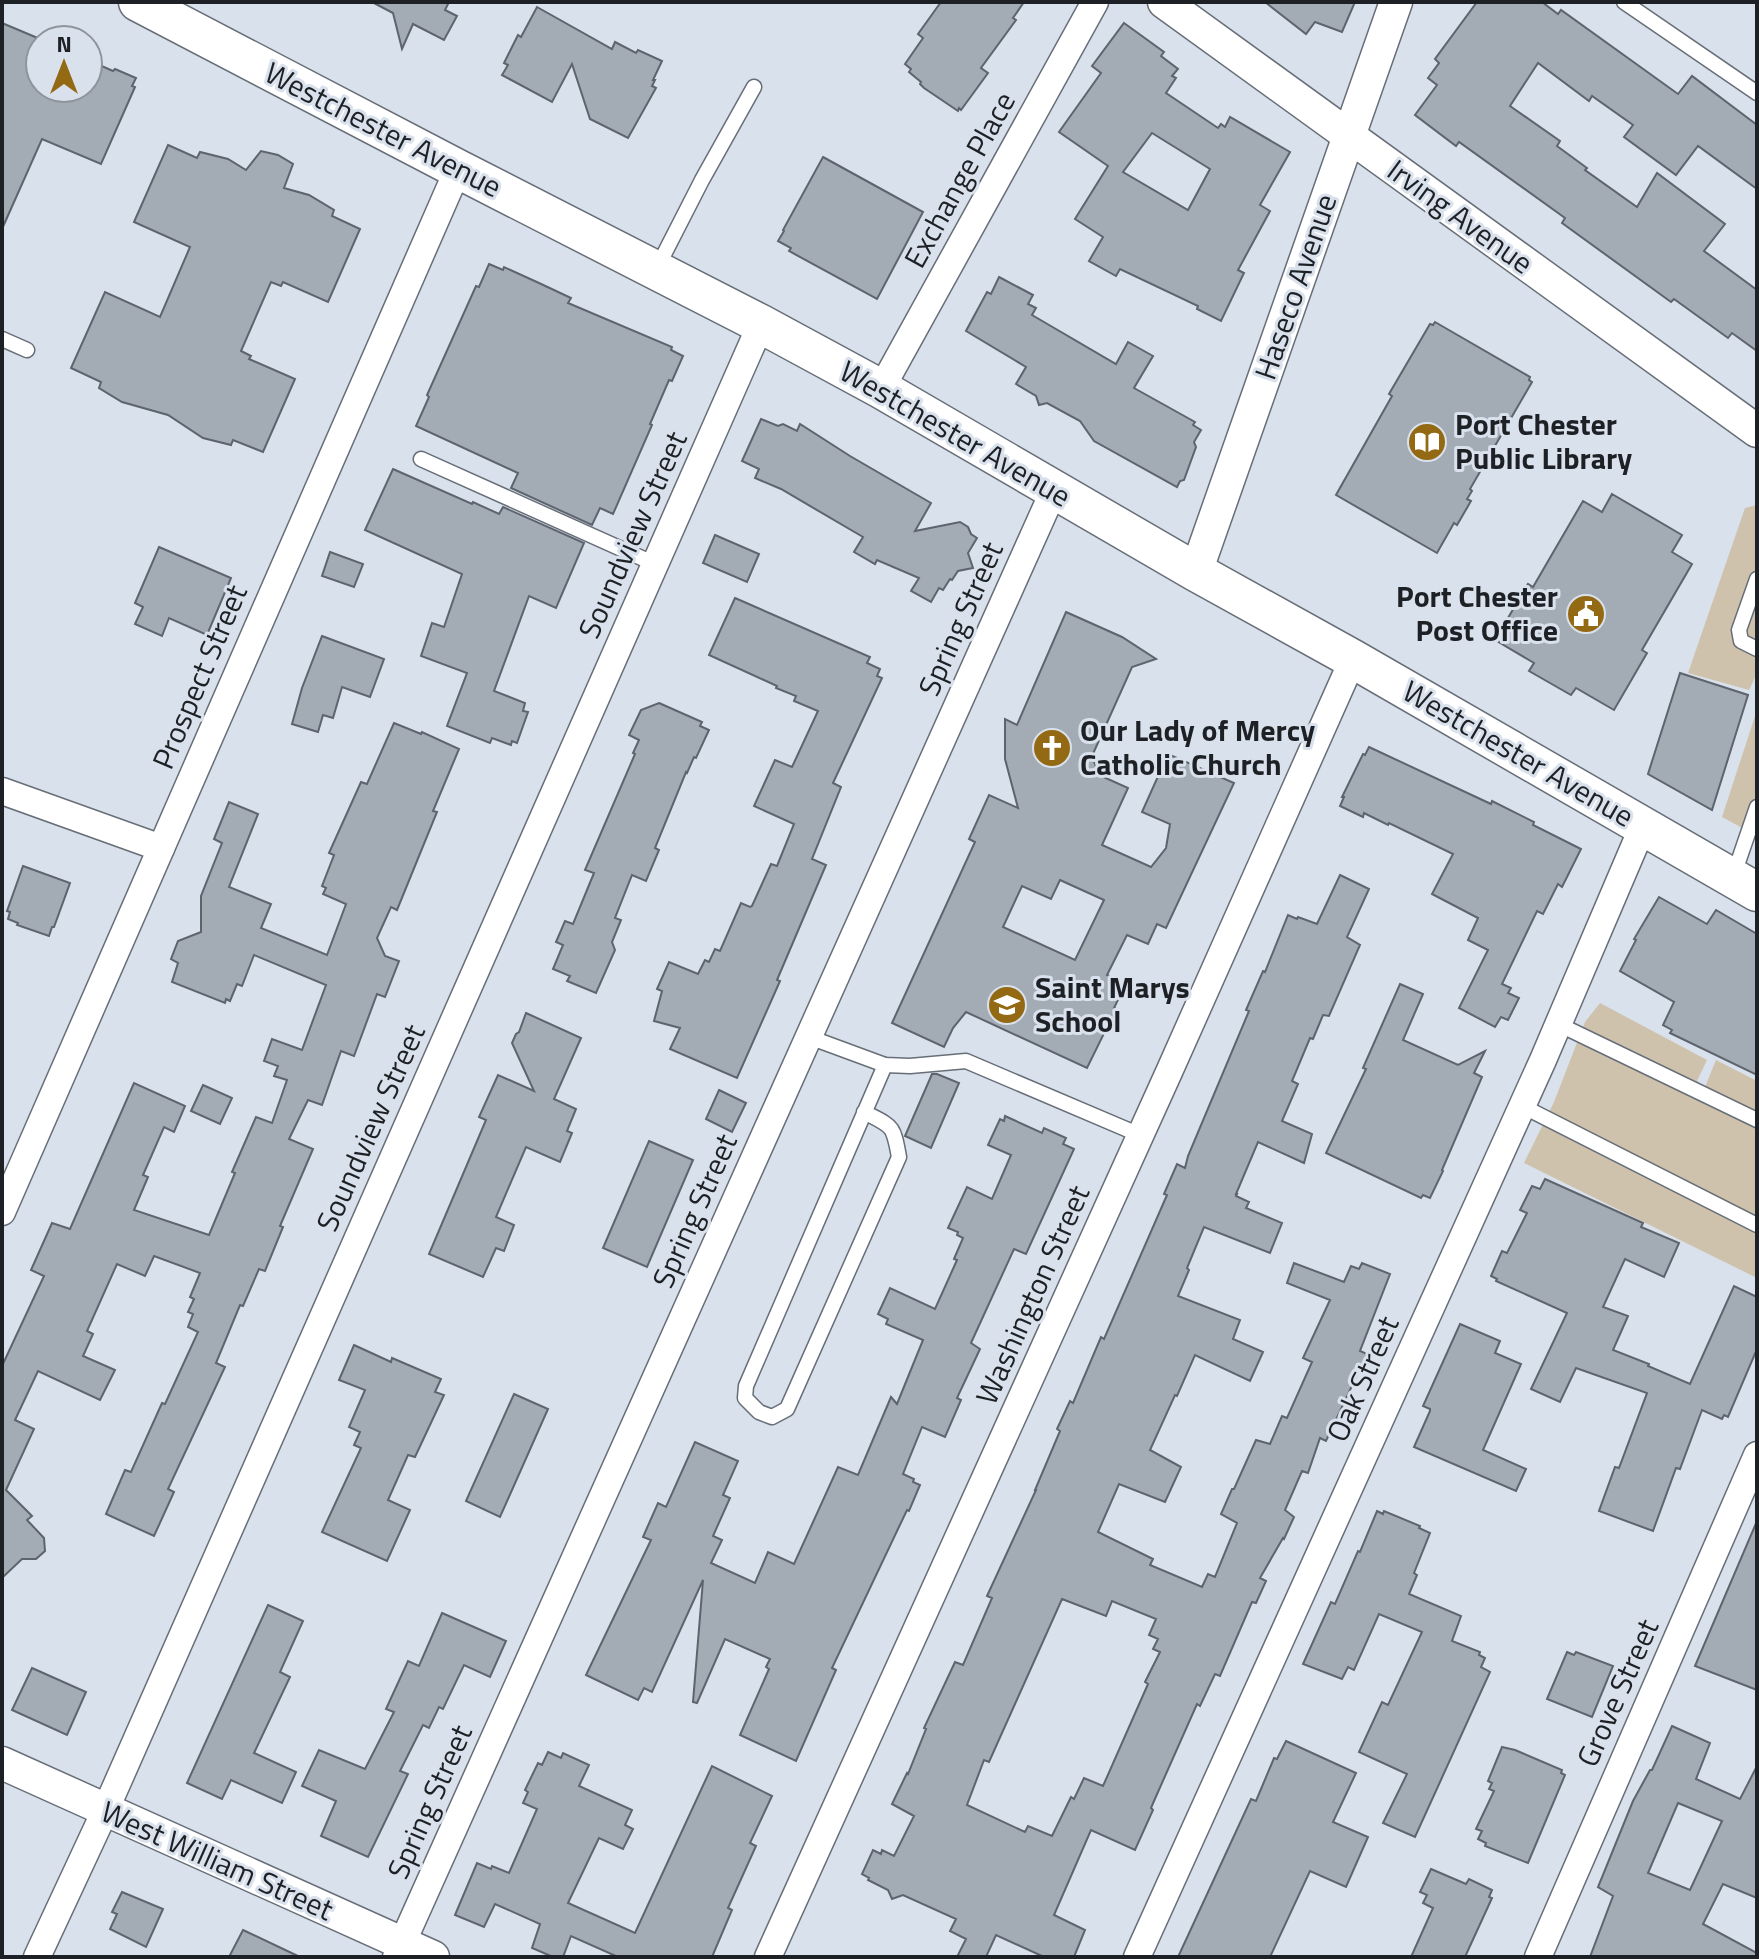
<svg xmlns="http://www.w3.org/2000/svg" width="1759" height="1959" font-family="'Titillium Web',sans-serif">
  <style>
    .green { fill: #cfc2ad }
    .building { fill: #a3abb5; stroke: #5d646d; stroke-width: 2; fill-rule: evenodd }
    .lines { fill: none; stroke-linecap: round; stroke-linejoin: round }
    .service-casing { stroke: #676e77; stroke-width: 17 }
    .minor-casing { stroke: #676e77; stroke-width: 29 }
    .tertiary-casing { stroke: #676e77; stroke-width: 35 }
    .secondary-casing { stroke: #676e77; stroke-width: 41 }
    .service { stroke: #fff; stroke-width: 14 }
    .minor { stroke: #fff; stroke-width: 26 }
    .tertiary { stroke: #fff; stroke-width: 32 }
    .secondary { stroke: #fff; stroke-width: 38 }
    .labels { text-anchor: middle; stroke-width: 6; stroke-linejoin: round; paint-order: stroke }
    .street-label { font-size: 30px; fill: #1d2024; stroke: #d9e1ec }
    .poi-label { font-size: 30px; font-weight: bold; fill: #1d2024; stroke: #d9e1ec; text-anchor: start }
  </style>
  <rect width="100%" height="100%" fill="#d9e1ec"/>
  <g class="green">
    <path d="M1757,505V673L1749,690L1688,673L1745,508Z"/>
    <path d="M1757,710V836L1722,817Z"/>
    <path d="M1600,1003L1707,1060L1697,1081L1705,1087L1716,1060L1757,1081V1278L1524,1163L1554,1102L1585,1022Z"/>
  </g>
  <g class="building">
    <path d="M372,2H449L445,10L457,16L444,40L413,24L402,49L393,13Z"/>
    <path d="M941,2H1024L1013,18L1016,20L981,68L988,73L961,110L959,108L958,111L924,88L920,84L921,82L909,72L911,69L905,64L923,38L918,34Z"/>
    <path d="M1265,2H1355L1342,32L1315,22L1306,34Z"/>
    <path d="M1477,2H1542L1558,14L1561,10L1678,94L1692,76L1757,125V189L1698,146L1676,175L1624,137L1633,125L1592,96L1589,101L1538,63L1510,106L1560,141L1557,146L1587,168L1585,170L1637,207L1657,173L1725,224L1704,251L1757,290V351L1732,333L1728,338L1674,299L1671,302L1562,223L1565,218L1459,142L1456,146L1415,115L1437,85L1428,78L1439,63L1435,59Z"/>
    <path d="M537,7L612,49L615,42L636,53L638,50L662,61L653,80H655L652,86L656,88L628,138L590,119L572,64L552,102L502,75L508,65L504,63L518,35L521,37Z"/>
    <path d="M2,23L40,39V88H88V60L113,71L115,69L136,78L132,86L135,87L101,164L42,139L2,229Z"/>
    <path d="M1124,23L1164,52L1161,56L1178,69L1172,76L1176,78L1166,93L1218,128L1221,124L1225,127L1230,117L1290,152L1260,205L1270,211L1238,270L1244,273L1221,321L1197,309L1198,306L1120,269L1116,276L1089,261L1103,237L1075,219L1108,166L1059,132L1101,73L1092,66ZM1152,133L1210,169L1188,210L1123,172Z"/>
    <path d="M168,145L197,158L200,152L228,159L246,170L261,151L278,155L293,164L284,188L309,195L334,210L332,216L360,229L328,302L283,282L281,286L271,282L241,351L251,356L249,359L295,379L263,452L233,440L231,445L203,438L168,415L122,402L99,388L101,382L71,368L105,292L160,317L190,247L134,222Z"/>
    <path d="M823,157L923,212L877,299L789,251L791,248L778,241L784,231L783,230Z"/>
    <path d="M489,264L503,270L504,267L539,283L571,298L568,303L672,347L671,350L683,356L672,381L669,380L650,424L652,425L613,514L600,508L592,525L511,488L518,473L416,426L429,397L427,395L476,286L479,287Z"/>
    <path d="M999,277L1033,295L1028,304L1036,308L1032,315L1116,364L1128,342L1153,356L1134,388L1195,422L1193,425L1201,430L1194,442L1196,447L1184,480L1180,481L1177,487L1094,441L1080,421L1047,403L1039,405L1036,396L1016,384L1026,367L966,331L987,292L991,294Z"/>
    <path d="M1435,322L1530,377L1529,380L1532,382L1470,489L1472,491L1467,499L1471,501L1457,525L1454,523L1437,553L1336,495L1392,396L1389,394L1430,324L1433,325Z"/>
    <path d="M761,419L778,426L783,424L797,431L800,424L850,456L931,503L915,531L960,522L968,527L971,534L977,538L968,553L973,568L958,571L952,580L950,579L943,590L939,588L931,602L911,591L919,578L877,560L875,564L854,552L863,537L781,489L755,478L759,469L742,461Z"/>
    <path d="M393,469L472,504L473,502L499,514L503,507L584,543L556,608L529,596L494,691L525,703L523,711L528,712L517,743L512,741L511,745L492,738L490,743L447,726L467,673L421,656L432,623L444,627L462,574L365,530Z"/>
    <path d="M1612,494L1682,535L1672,552L1692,564L1642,650L1647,653L1614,710L1576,688L1571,695L1529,671L1534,663L1495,640L1528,584L1533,587L1583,501L1602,512Z"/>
    <path d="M715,535L759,554L747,582L703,563Z"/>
    <path d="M159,547L231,578L207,635L169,618L162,636L135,624L143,607L135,603Z"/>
    <path d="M330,552L363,564L354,587L322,576Z"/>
    <path d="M735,598L870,657L867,663L880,669L877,676L882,678L833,783L841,787L812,859L826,865L777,980L780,981L737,1078L670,1049L680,1028L654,1021L662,991L657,989L669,962L698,974L705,960L709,962L715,949L720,951L741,903L750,907L752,906L771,864L777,866L794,824L754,806L775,760L792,767L818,711L794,701L796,696L776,688L777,686L709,655Z"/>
    <path d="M1066,612L1122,637L1156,659L1132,667L1092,756L1099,775L1128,788L1102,845L1151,867L1166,848L1170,824L1142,812L1168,754L1234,783L1166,928L1157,924L1148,944L1127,935L1107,975L1126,983L1114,1008L1116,1009L1087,1068L966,1012L953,1028L944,1047L892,1023L975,842L969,839L989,795L1018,808L1005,759V719L1017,725ZM1060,880L1104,900L1075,960L1003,927L1022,886L1051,899Z"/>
    <path d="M322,636L384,659L370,697L342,687L333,718L323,715L318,732L292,724L302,688Z"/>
    <path d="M1680,673L1748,695L1712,810L1648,774Z"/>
    <path d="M659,703L702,722L700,726L709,730L696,758L694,757L687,773L686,772L655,848L659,850L646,881L632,875L615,918L621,920L612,942L615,950L596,993L567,981L570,976L553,969L563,945L556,942L565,921L573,924L594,873L585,870L635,754L633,753L639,740L629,735L641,710Z"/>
    <path d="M394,723L421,734L422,732L459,749L433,811L437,812L397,910L391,907L377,938L385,956L399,961L385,997L377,994L354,1056L341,1051L322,1105L308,1100L289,1139L313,1149L280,1226L283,1227L265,1271L259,1269L243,1306L240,1305L216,1363L225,1367L168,1489L174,1492L154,1536L106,1514L125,1470L131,1472L162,1403L165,1404L198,1332L188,1327L193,1314L188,1312L194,1299L190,1297L200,1273L154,1256L145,1276L117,1264L87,1331L93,1334L83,1356L115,1370L100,1400L38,1371L15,1420L34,1429L6,1490L32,1516L27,1520L44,1538L45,1551L36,1559H22L2,1578V1366L44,1276L31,1270L52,1223L70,1229L134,1083L185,1106L174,1132L164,1127L143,1175L148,1177L134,1210L209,1235L235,1173L232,1172L256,1117L272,1123L287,1080L274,1076L278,1066L264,1061L272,1039L302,1050L326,985L254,955L242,986L237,984L230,1001L226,999L225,1003L172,982L178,963L171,959L178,941L201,932V896L222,843L214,839L229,802L258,814L229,887L271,904L261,928L327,955L346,904L323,894L326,888L322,886L334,855L329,853L361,782L367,784Z"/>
    <path d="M1369,747L1491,804L1492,801L1534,822L1533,825L1581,849L1562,887L1558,884L1543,914L1537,911L1502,984L1511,988L1508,993L1519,998L1508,1020L1501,1017L1495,1027L1459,1008L1488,950L1468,940L1478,918L1432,894L1453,854L1389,823L1388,825L1364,813L1363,817L1340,806L1344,797H1342L1363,754L1365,755Z"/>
    <path d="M23,866L70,883L54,927H52L49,936L17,925L18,923L8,919L10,912L7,911Z"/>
    <path d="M1340,875L1369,889L1347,937L1360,945L1329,1016L1323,1015L1313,1039L1310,1038L1292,1081L1298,1084L1282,1121L1312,1134L1304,1163L1258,1142L1236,1194H1237L1236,1196L1249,1202L1246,1208L1282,1223L1270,1253L1204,1227L1187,1268L1189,1270L1178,1296L1240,1320L1233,1339L1263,1352L1250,1381L1195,1355L1177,1396L1175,1395L1150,1450L1181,1467L1165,1502L1119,1484L1098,1532L1153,1559L1150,1565L1202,1587L1208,1574L1215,1577L1237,1523L1221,1514L1232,1489H1234L1256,1440L1270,1444L1282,1416L1287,1418L1312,1362L1303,1358L1330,1300L1287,1283L1294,1263L1344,1282L1351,1266L1359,1269L1362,1263L1390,1274L1360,1351L1367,1354L1326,1441L1320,1438L1308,1473L1302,1471L1285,1510L1294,1517L1284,1539L1283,1538L1260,1578L1266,1581L1256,1603L1252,1602L1220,1676L1215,1674L1200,1706L1197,1704L1154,1801L1151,1808L1153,1810L1135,1850L1091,1830L1054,1915L1085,1930L1074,1957H1044L996,1935L986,1957H957L966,1939L950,1931L956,1919L903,1895L892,1899L888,1890L868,1880L869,1878L862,1874L873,1850L881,1854L882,1850L894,1856L914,1816L892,1804L907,1773L908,1774L926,1729L924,1728L955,1662L963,1665L992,1598L987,1596L1036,1490H1035L1060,1431L1057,1429L1070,1401L1073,1403L1101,1337L1104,1339L1167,1195L1164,1194L1177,1164L1185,1168L1188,1156L1249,1011L1246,1010L1263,971L1265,972L1288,915L1297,919L1298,917L1317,924ZM1062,1599L1106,1616L1112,1601L1156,1619L1149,1635L1158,1639L1153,1649L1160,1652L1145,1682L1148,1684L1103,1786L1084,1778L1074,1799L1071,1797L1052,1836L1028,1826L1025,1832L967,1805L984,1760L989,1762Z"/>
    <path d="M1659,897L1707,924L1716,910L1757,934V1075L1670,1033L1672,1030L1663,1025L1674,1002L1620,971L1636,940L1634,939Z"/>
    <path d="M1400,984L1423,994L1403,1040L1458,1065L1485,1051L1474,1073L1482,1077L1442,1170L1443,1171L1430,1198L1423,1195L1421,1198L1326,1153L1366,1069L1363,1068Z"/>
    <path d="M526,1013L581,1038L554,1099L576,1109L567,1131L572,1133L560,1162L526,1147L496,1217L514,1225L504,1251L496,1248L483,1277L429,1254L486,1120L479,1117L498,1075L534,1091L512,1043L516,1034L519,1032Z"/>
    <path d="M932,1074H937L959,1083L931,1148L905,1136Z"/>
    <path d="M203,1085L232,1098L220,1124L191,1111Z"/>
    <path d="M719,1090L746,1103L732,1132L706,1119Z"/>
    <path d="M1005,1116L1042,1133L1044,1128L1066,1138L1063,1144L1074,1149L1026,1254L1014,1249L971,1343L980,1349L957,1398L961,1400L945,1437L922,1427L903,1474L914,1479L913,1482L920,1485L909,1511L907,1510L832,1668L836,1670L796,1761L740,1735L769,1669L766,1667L770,1659L725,1639L697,1703L693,1702L703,1580L652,1692L644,1688L638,1700L586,1675L651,1540L643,1537L658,1503L666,1507L695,1442L738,1461L723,1495L730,1498L713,1536L722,1540L711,1563L755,1583L768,1552L794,1564L838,1467L858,1475L891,1397L897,1404L923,1340L886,1324L888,1319L878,1314L890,1288L935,1309L957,1260L954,1259L963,1238L957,1235L958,1232L948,1228L967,1187L992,1199L1011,1155L988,1145L1000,1119L1004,1121Z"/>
    <path d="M649,1141L693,1160L647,1267L603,1248Z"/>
    <path d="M1545,1179L1643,1223L1641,1227L1679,1243L1664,1277L1625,1259L1603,1307L1628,1316L1613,1350L1649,1364L1648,1366L1690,1384L1734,1286L1757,1297V1349L1728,1417L1724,1415L1722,1419L1702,1410L1680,1469L1676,1468L1653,1531L1599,1511L1615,1467L1619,1468L1647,1393L1576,1368L1560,1402L1531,1389L1567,1313L1496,1281L1497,1279L1491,1276L1502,1251L1507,1253L1527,1213L1520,1210L1532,1186L1540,1189Z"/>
    <path d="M1460,1324L1500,1341L1495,1353L1521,1364L1483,1450L1526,1469L1516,1491L1414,1447L1430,1411V1409L1423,1406Z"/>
    <path d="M354,1345L391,1362L392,1358L441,1379L435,1392L444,1395L415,1457L408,1455L388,1500L410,1510L387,1561L322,1532L361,1448L354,1445L360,1432L349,1427L365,1390L339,1380Z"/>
    <path d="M514,1394L548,1409L500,1517L466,1501Z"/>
    <path d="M1377,1511L1383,1514L1384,1511L1420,1526L1419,1528L1430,1533L1414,1573L1417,1575L1409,1594L1461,1616L1452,1641L1480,1652L1479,1655L1485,1658L1481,1667L1490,1672L1415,1837L1383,1823L1407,1774L1359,1752L1382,1702L1388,1705L1422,1632L1379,1614L1354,1670L1348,1667L1342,1679L1303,1664L1331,1602L1335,1604L1358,1551L1360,1552Z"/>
    <path d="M1757,1521V1690L1695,1666Z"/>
    <path d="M268,1605L303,1621L280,1672L290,1677L254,1753L296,1772L282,1803L231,1780L222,1799L187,1783Z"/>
    <path d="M442,1613L506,1641L490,1677L464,1665L443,1709L439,1707L429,1728L423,1725L400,1771L408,1774L368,1857L321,1836L336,1801L302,1786L319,1750L365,1769L394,1712L386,1709L408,1661L419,1666Z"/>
    <path d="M1567,1652L1574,1655L1576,1652L1613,1666L1592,1717L1547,1699Z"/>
    <path d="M32,1668L86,1692L67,1735L12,1710Z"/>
    <path d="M1672,1726L1710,1743L1696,1779L1740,1799L1757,1766V1898L1723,1884L1703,1924L1757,1953V1957H1590L1613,1896L1598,1887L1633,1801L1650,1770H1652ZM1678,1803L1722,1821L1690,1890L1648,1873Z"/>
    <path d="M1286,1741L1356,1773L1333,1822L1368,1837L1346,1887L1310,1871L1270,1957H1178L1251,1799L1256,1801L1274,1758L1277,1759Z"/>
    <path d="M1502,1747L1515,1750L1562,1770L1561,1773L1565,1775L1528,1863L1485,1846L1486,1843L1478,1839L1482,1831L1476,1829L1494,1791L1489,1789L1492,1783L1488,1781Z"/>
    <path d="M548,1752L561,1758L563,1753L589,1765L579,1786L632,1810L625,1825L633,1829L623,1849L599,1838L568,1903L635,1933L712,1766L772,1796L750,1843L756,1846L728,1908L732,1910L712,1957H618L571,1936L563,1957H553L532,1948L540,1924L495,1904L484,1927L455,1915L477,1863L491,1869L492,1866L509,1873L537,1809L523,1803L528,1792L525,1790L538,1763L542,1765Z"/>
    <path d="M1431,1869L1466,1884L1469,1879L1492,1890L1489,1897L1492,1898L1465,1957H1411L1433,1908L1423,1903L1427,1895L1420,1892Z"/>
    <path d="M122,1892L163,1909L146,1947L110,1929L117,1914L112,1912Z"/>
    <path d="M243,1930L300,1957H229Z"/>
  </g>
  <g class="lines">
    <g class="service-casing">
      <g id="service">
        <path d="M1624,2L1757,93"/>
        <path d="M656,270L702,180L754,87"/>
        <path d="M2,339L27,350"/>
        <path d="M421,459L655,564"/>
        <path d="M1757,579L1739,630L1741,641L1757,649"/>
        <path d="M1733,877L1757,807"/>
        <path d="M1558,1024L1757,1120"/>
        <path d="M809,1037L885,1065L910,1066L966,1061L1140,1135"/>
        <path d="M1522,1106L1757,1225"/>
        <path d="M864,1112C893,1127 893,1124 899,1157L787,1409L772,1417L759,1412L745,1398L746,1386L885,1065"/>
      </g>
    </g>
    <g class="minor-casing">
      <g id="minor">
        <path d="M881,389L1095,2"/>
        <path d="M2,791L161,848"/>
        <path d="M2,1212L458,169"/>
        <path d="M37,1957L105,1811L761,324"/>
        <path d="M396,1957L1054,490"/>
        <path d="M768,1957L1169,1072L1353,659"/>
        <path d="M1137,1957L1543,1060L1643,826"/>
        <path d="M1538,1957L1757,1455"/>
      </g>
    </g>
    <g class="tertiary-casing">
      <g id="tertiary">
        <path d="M1164,2L1757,431"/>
        <path d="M1196,572L1396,2"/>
        <path d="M2,1763L433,1957"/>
      </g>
    </g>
    <g class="secondary-casing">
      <path id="secondary" d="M138,2L458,169L761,324L881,389L1196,572L1353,659L1757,892"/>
    </g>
    <use href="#service" class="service"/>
    <use href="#minor" class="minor"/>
    <use href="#tertiary" class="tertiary"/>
    <use href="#secondary" class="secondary"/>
  </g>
  <defs>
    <g id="library-disc" transform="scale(2)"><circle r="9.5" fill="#936913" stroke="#d9e1ec"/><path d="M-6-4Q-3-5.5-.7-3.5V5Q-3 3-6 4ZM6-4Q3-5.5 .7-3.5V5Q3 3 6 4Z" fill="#fff"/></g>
    <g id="civic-disc" transform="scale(2)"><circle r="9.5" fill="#936913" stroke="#d9e1ec"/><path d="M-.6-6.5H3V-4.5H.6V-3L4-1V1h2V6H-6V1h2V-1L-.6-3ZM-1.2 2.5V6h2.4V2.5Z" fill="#fff"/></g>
    <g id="church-disc" transform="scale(2)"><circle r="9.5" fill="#936913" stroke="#d9e1ec"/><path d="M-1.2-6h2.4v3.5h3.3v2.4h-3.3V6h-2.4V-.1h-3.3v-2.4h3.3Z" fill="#fff"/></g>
    <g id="school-disc" transform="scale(2)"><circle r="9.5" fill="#936913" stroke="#d9e1ec"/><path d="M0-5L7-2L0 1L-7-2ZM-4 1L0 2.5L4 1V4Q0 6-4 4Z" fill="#fff"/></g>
  </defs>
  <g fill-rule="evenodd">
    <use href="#library-disc" x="1427" y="442"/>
    <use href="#civic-disc" x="1586" y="614"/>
    <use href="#church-disc" x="1052" y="748"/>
    <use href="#school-disc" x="1007" y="1005"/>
  </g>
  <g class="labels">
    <g class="street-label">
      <text transform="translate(383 130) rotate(27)" y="10">Westchester Avenue</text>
      <text transform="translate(960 180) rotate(-61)" y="10">Exchange Place</text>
      <text transform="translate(1460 217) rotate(36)" y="10">Irving Avenue</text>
      <text transform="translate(1296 287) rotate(-71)" y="10">Haseco Avenue</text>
      <text transform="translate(955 434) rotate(30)" y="10">Westchester Avenue</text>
      <text transform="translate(633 535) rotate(-66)" y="10">Soundview Street</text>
      <text transform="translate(961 619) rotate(-66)" y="10">Spring Street</text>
      <text transform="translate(200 677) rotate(-67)" y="10">Prospect Street</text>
      <text transform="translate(1518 754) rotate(30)" y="10">Westchester Avenue</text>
      <text transform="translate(371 1128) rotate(-66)" y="10">Soundview Street</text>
      <text transform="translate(695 1211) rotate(-66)" y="10">Spring Street</text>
      <text transform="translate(1033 1295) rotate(-66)" y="10">Washington Street</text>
      <text transform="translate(1363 1379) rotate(-66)" y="10">Oak Street</text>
      <text transform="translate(1618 1693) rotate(-66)" y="10">Grove Street</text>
      <text transform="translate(430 1802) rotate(-66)" y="10">Spring Street</text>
      <text transform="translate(217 1861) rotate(24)" y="10">West William Street</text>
    </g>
    <g class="poi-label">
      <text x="1455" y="435">Port Chester<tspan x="1455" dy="34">Public Library</tspan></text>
      <text x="1558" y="607" text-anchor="end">Port Chester<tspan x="1558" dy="34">Post Office</tspan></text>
      <text x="1080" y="741">Our Lady of Mercy<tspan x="1080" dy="34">Catholic Church</tspan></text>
      <text x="1035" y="998">Saint Marys<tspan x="1035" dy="34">School</tspan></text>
    </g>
  </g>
  <rect width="1759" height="1959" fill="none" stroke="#1d2024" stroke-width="8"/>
  <g transform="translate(64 64)"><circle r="38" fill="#d9e1ec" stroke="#8e949c" stroke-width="2"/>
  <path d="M0-6L14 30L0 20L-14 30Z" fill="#936913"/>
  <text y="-12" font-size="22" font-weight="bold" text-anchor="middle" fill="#1d2024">N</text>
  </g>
</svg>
